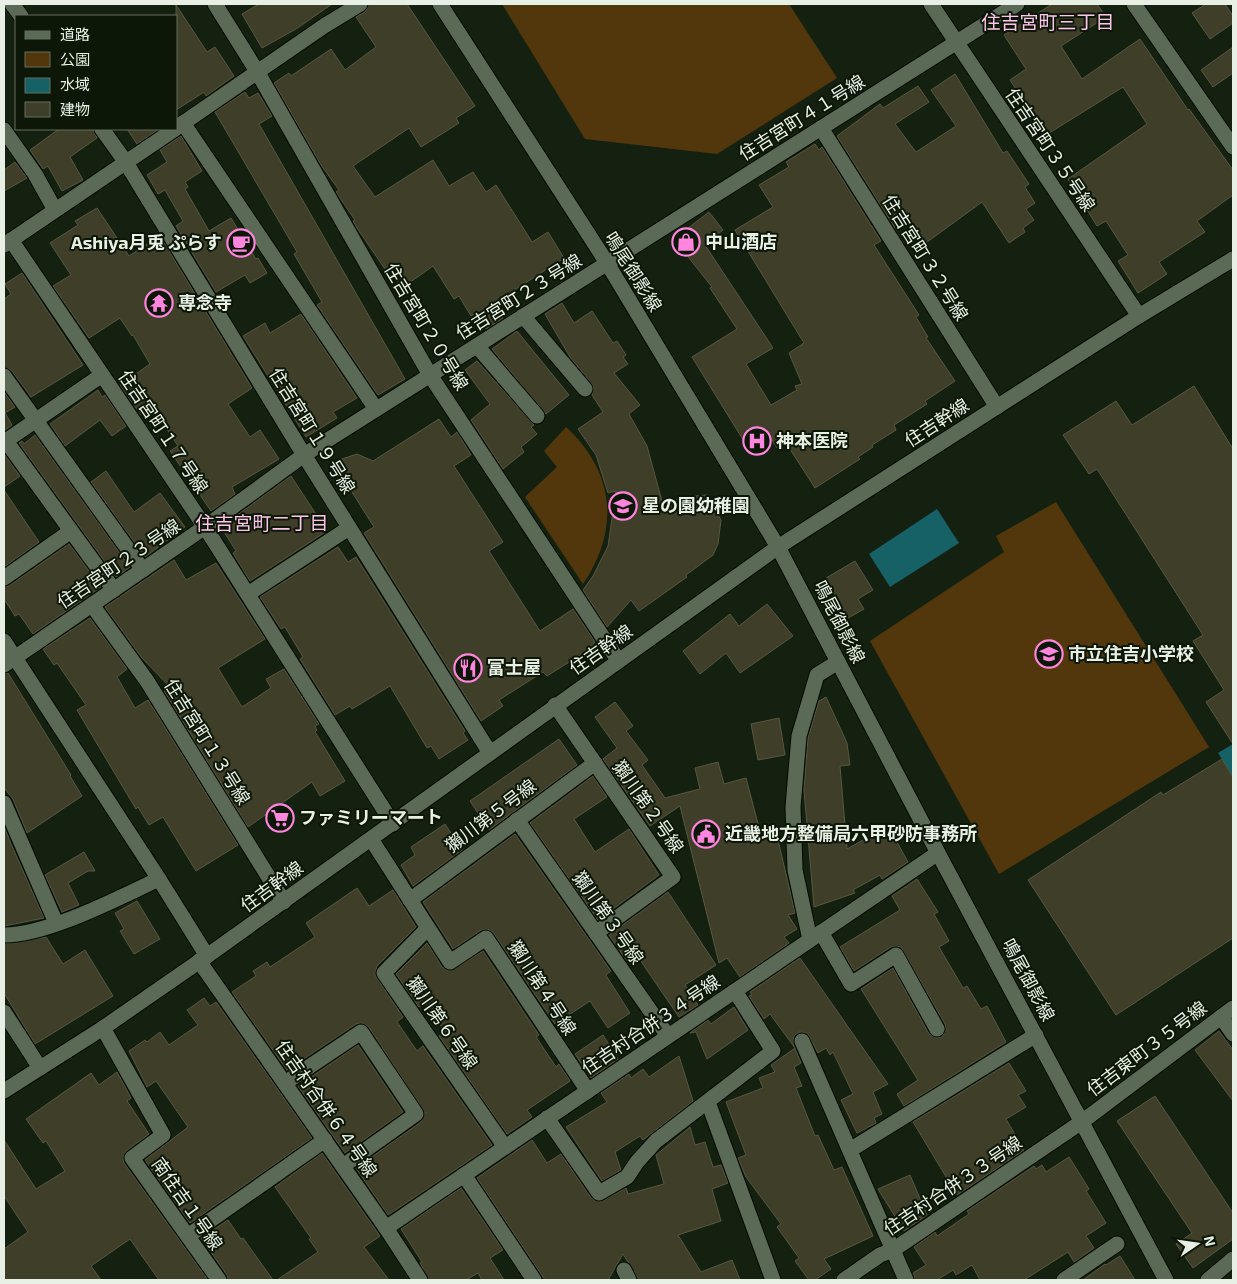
<svg xmlns="http://www.w3.org/2000/svg" width="1237" height="1284" font-family="'Exo 2','Noto Sans JP',sans-serif">
  <style>
    .green { fill: #53370c }
    .water { fill: #166166 }
    .building { fill: #3f3e28; stroke: #585740 }
    .lines { fill: none; stroke-linecap: round; stroke-linejoin: round }
    .minor-casing { stroke: #020a01; stroke-width: 17 }
    .minor { stroke: #5b6a56; stroke-width: 15 }
    .labels { text-anchor: middle; stroke-width: 4; stroke-linejoin: round; paint-order: stroke }
    .street-label { font-size: 18px; fill: #e8f0e5; stroke: #0c1707 }
    .poi-label { font-size: 18px; font-weight: bold; fill: #e8f0e5; stroke: #0c1707; text-anchor: start }
    .neighbourhood-label { font-size: 19px; fill: #fcc4ea; stroke: #0c1707 }
  </style>
  <rect width="100%" height="100%" fill="#152110"/>
  <g class="green">
    <path d="M502,4H789L837,78L717,154L585,139Z"/>
    <path d="M566,427C615,472 620,530 583,584L525,497L557,467L544,451Z"/>
    <path d="M1056,502L1209,747L999,874L870,641L1004,552L996,536Z"/>
  </g>
  <g class="water">
    <path d="M937,509L959,543L890,587L869,554Z"/>
    <path d="M1233,744V777L1218,753Z"/>
  </g>
  <g class="building">
    <path d="M259,4H332L296,29L262,48L242,14Z"/>
    <path d="M369,4H407L475,106L456,118L459,123L421,147L409,128L353,166L375,197L433,160L449,186L473,172L486,192L496,185L532,242L548,232L564,258L493,304L503,318L486,329L476,313L471,316L459,296L454,299L433,266L402,288L389,270L387,272L357,228L353,221L355,220L336,192L339,190L321,165L274,83L289,73L291,76L331,49L345,70L376,47L356,17L365,12Z"/>
    <path d="M1052,4H1097L1106,17L1061,46L1082,79L1140,39L1188,110L1189,109L1233,170V195L1197,221L1205,232L1159,262L1167,274L1138,293L1118,261L1128,255L1106,221L1097,226L1068,179L1147,124L1123,87L1046,135L1010,80L1026,69L1004,35Z"/>
    <path d="M1206,4H1225L1233,16V23L1210,39L1192,13Z"/>
    <path d="M176,5L207,52L215,47L234,76L206,96L204,92L176,110Z"/>
    <path d="M1233,47V73L1213,87L1201,70Z"/>
    <path d="M955,74L1003,153L1007,151L1029,184L1025,187L1035,203L1026,209L1034,220L1023,228L1025,232L1009,243L982,202L923,245L908,224L897,231L837,136L880,104L883,108L918,86L929,102L895,124L916,152L956,126L931,90Z"/>
    <path d="M245,92L249,98L258,93L272,116L259,124L405,379L378,395L317,305L322,302L294,254L297,252L215,112Z"/>
    <path d="M59,129H93L97,138L70,157L83,180L62,191L48,166L43,169L30,150Z"/>
    <path d="M127,129H159L137,144Z"/>
    <path d="M181,136L202,171L185,182L188,187L185,189L209,231L231,218L256,259L258,258L267,273L250,283L245,275L216,292L176,226L183,221L165,190L158,194L147,175L167,162L160,150Z"/>
    <path d="M815,144L819,150L822,147L881,241L874,245L919,315L916,317L928,337L926,338L955,381L925,401L927,404L894,425L896,430L872,445L873,447L858,457L860,459L815,488L786,443L777,448L771,438L750,451L692,357L737,329L710,288L712,287L674,239L709,212L723,230L705,245L773,348L746,364L771,405L797,390L795,386L802,384L789,353L804,343L735,230L773,207L759,185L789,167L786,162Z"/>
    <path d="M15,162L27,178L4,191V170Z"/>
    <path d="M97,208L129,256L160,236L252,388L228,404L250,437L260,430L279,459L232,487L235,494L211,511L170,451L178,446L152,407L141,415L120,385L150,364L133,335L132,336L120,318L89,338L53,286L71,275L50,243L78,225L75,221Z"/>
    <path d="M22,273L83,365L31,397L12,371L4,367V299L11,294L5,284Z"/>
    <path d="M562,303L574,323L592,311L613,343L617,341L626,355L623,357L628,364L614,373L640,405L629,414L647,446L663,505L683,497L707,495L721,520L718,544L713,555L686,575L687,577L639,611L631,600L607,627L583,590L593,576L608,546L616,491L608,493L596,455L578,429L603,412L592,395L594,387L570,357L545,314Z"/>
    <path d="M301,314L357,398L333,412L337,418L306,437L243,336L265,323L270,333Z"/>
    <path d="M517,331L569,395L546,414L492,349Z"/>
    <path d="M477,361L534,425L531,427L537,434L521,447L524,452L503,469L471,420L490,404L465,370Z"/>
    <path d="M1194,386L1233,449V744L1206,702L1224,690L1193,641L1203,635L1097,469L1089,474L1063,435L1116,401L1132,425Z"/>
    <path d="M98,390L102,397L105,395L126,426L112,436L100,420L65,446L50,424Z"/>
    <path d="M4,392L15,407L5,413L12,425L4,431Z"/>
    <path d="M439,419L451,437L457,432L471,455L454,466L503,542L489,551L540,631L573,609L595,642L588,650L547,676L543,672L499,700L503,706L481,721L364,533L374,527L333,462L357,454L373,461Z"/>
    <path d="M35,435L130,567L116,577L19,443L22,441L24,444Z"/>
    <path d="M4,454L20,476L4,487Z"/>
    <path d="M106,471L134,512L160,493L185,527L145,557L91,482Z"/>
    <path d="M291,476L327,531L250,581L233,553L236,551L221,527Z"/>
    <path d="M4,490L39,542L4,567Z"/>
    <path d="M69,544L101,587L33,634L19,614L15,616L4,599V587L9,586Z"/>
    <path d="M338,547L348,562L356,557L465,731L463,733L468,740L439,759L431,746L427,748L390,686L352,709L350,706L335,715L300,659L303,657L285,627L281,629L260,597Z"/>
    <path d="M174,560L186,580L216,563L265,639L218,668L242,707L271,688L266,679L284,669L319,724L315,726L317,730L315,732L345,781L320,796L312,782L248,827L164,691L170,687L142,658L105,607Z"/>
    <path d="M855,561L873,590L858,599L864,609L848,618L826,578Z"/>
    <path d="M767,604L793,636L740,673L726,653L700,674L683,651L730,614L739,626Z"/>
    <path d="M90,618L127,669L117,677L135,708L148,700L238,845L196,871L163,817L149,825L138,807L136,809L77,710L86,705L57,663L54,665L43,649Z"/>
    <path d="M8,673L71,775L70,776L82,796L27,833L13,799L4,788V674Z"/>
    <path d="M826,697L847,743L850,765L840,766L847,849L888,826L908,862L882,879L880,875L853,890L855,893L814,907L804,790L808,738L819,701Z"/>
    <path d="M615,702L633,726L626,731L648,760L642,765L665,798L700,789L695,768L718,762L724,784L746,778L761,835L776,831L795,913L788,915L797,929L784,937L789,943L740,977L727,958L719,963L680,806L650,826L603,759L617,748L595,717Z"/>
    <path d="M779,718L785,755L758,760L751,724Z"/>
    <path d="M559,739L577,765L489,830L470,801Z"/>
    <path d="M1222,759L1233,777V938L1116,1015L1028,880L1161,792L1163,795Z"/>
    <path d="M593,776L607,797L574,819L595,852L629,829L659,875L598,920L530,823Z"/>
    <path d="M445,824L462,850L413,886L401,865L415,855L411,847Z"/>
    <path d="M4,826L11,844L44,918L4,926Z"/>
    <path d="M515,834L611,971L606,975L607,977L630,1013L608,1028L590,1001L555,1024L493,932L486,929L481,930L453,949L423,902Z"/>
    <path d="M84,852L95,871H88L68,883L79,905L62,912L45,875Z"/>
    <path d="M917,879L938,912L934,914L949,941L939,947L963,988L967,986L981,1009L987,1006L1006,1042L904,1106L897,1094L918,1080L861,989L893,968L929,1034L936,1038L942,1037L946,1030L945,1024L901,947H891L854,971L840,947L900,910L892,896Z"/>
    <path d="M357,888L369,906L393,890L416,927L377,966L375,975L403,1017L397,1022L417,1051L423,1046L492,1145L388,1215L356,1168L421,1122L425,1113L369,1027L361,1023L356,1024L287,1070L232,992L256,976L253,971L267,962L270,967L315,937L306,923Z"/>
    <path d="M668,892L716,965L685,985L698,1005L679,1017L636,954L627,961L609,935Z"/>
    <path d="M137,901L160,939L134,954L120,931L124,929L115,913Z"/>
    <path d="M46,937L63,964L85,950L113,996L35,1044L4,993V944Z"/>
    <path d="M427,943L442,967L450,971L483,951L539,1035L536,1037L556,1067L559,1064L570,1081L527,1110L532,1117L507,1134L439,1036L445,1032L425,1003L419,1007L396,974Z"/>
    <path d="M800,958L888,1084L873,1092L882,1114L874,1118L876,1123L857,1133L841,1100L853,1094L833,1052L830,1055L826,1048L818,1053L807,1033L799,1032L794,1036L793,1044L801,1063L794,1067L802,1086L796,1088L815,1136L818,1135L834,1170L842,1167L873,1236L824,1259L831,1269L815,1280H809L795,1261L799,1258L777,1227L781,1224L746,1177L738,1158L746,1155L726,1102L763,1088L759,1078L775,1072L771,1065L795,1048L770,1014L764,1019L749,996L752,995L750,992Z"/>
    <path d="M204,998L210,1006L216,1002L312,1138L190,1223L145,1160L188,1127L156,1081L147,1087L129,1051L145,1040L147,1042L160,1032L169,1045L198,1025L187,1010Z"/>
    <path d="M734,1007L748,1030L707,1059L696,1032L690,1033L708,1020L711,1024Z"/>
    <path d="M1219,1031L1233,1050V1101L1195,1050Z"/>
    <path d="M603,1035L618,1059L591,1078L575,1054Z"/>
    <path d="M358,1045L403,1112L345,1153L298,1086Z"/>
    <path d="M679,1056L693,1101L643,1140L640,1136L615,1152L621,1170L602,1181L566,1127L607,1102L601,1093L629,1074L631,1078L643,1069L649,1077Z"/>
    <path d="M1009,1063L1026,1091L1018,1095L1026,1107L1006,1119L1024,1150L957,1195L913,1122Z"/>
    <path d="M117,1072L131,1098L127,1101L149,1134L126,1151L123,1158L124,1163L208,1280H159L130,1239L91,1266L101,1280H4V1249L28,1232L4,1196V1140L36,1189L65,1171L46,1141L43,1143L26,1119L91,1073L99,1085Z"/>
    <path d="M1155,1096L1233,1213V1239L1193,1268L1176,1244L1192,1233L1117,1121Z"/>
    <path d="M690,1127L695,1145L705,1142L713,1167L721,1165L728,1183L712,1189L721,1221L678,1235L701,1272L732,1260L740,1280H639L623,1254L608,1280H545L477,1178L532,1140L547,1163L561,1154L591,1198L600,1202L626,1188L628,1194L664,1184L656,1155Z"/>
    <path d="M322,1153L380,1236L364,1247L389,1280H277L318,1252L309,1239L311,1238L275,1187Z"/>
    <path d="M1069,1157L1089,1189L1086,1191L1106,1223L1086,1236L1094,1248L1074,1262L1068,1252L1024,1280H980L972,1265L956,1275L953,1270L937,1280H915L913,1273L926,1265L914,1247L935,1232L937,1236L969,1214L967,1211L1034,1166L1036,1169L1042,1165L1046,1172Z"/>
    <path d="M910,1175L927,1215L904,1231L878,1189Z"/>
    <path d="M461,1188L503,1250L490,1258L504,1280H482L478,1273L466,1280H429L420,1263L422,1262L401,1229Z"/>
    <path d="M228,1220L241,1239L243,1238L273,1280H228L227,1275L201,1238Z"/>
    <path d="M1120,1256L1135,1280H1083L1105,1264L1106,1265Z"/>
  </g>
  <g class="lines">
    <g class="minor-casing">
      <g id="minor">
        <path d="M12,4L21,16"/>
        <path d="M215,4L258,73L430,375L618,660"/>
        <path d="M440,4L607,263L778,547L938,853L1166,1280"/>
        <path d="M931,4L1139,316"/>
        <path d="M1134,4L1233,147"/>
        <path d="M183,123L376,409"/>
        <path d="M176,128L324,26L360,4"/>
        <path d="M821,128L997,407"/>
        <path d="M102,129L125,161L304,455L490,753"/>
        <path d="M4,130L35,174L55,210"/>
        <path d="M11,240L205,527L393,824"/>
        <path d="M4,245L175,129"/>
        <path d="M523,316L585,389"/>
        <path d="M477,346L537,416"/>
        <path d="M4,376L143,570"/>
        <path d="M6,441L114,590"/>
        <path d="M4,442L102,375"/>
        <path d="M4,578L71,531"/>
        <path d="M248,594L349,528"/>
        <path d="M92,605L147,681L284,902"/>
        <path d="M4,641L159,879L207,956"/>
        <path d="M4,665L205,527L304,455L1017,4"/>
        <path d="M555,705L673,877L596,933"/>
        <path d="M4,803L56,923"/>
        <path d="M517,820L668,1036"/>
        <path d="M371,839L450,962L486,938L588,1091"/>
        <path d="M410,900L595,763"/>
        <path d="M428,928L384,973L505,1147"/>
        <path d="M821,932L851,984L896,955L937,1029"/>
        <path d="M4,935C48,935 118,898 159,879"/>
        <path d="M810,940L795,870L793,807L799,736L817,675L838,662"/>
        <path d="M199,961L386,1228L420,1280"/>
        <path d="M4,1012L40,1068"/>
        <path d="M1221,1017L1233,1034"/>
        <path d="M103,1028L163,1135L132,1158L219,1280"/>
        <path d="M802,1041L906,1280"/>
        <path d="M285,1083L361,1032L416,1114L343,1166"/>
        <path d="M4,1091L103,1028L207,956L778,547L1139,316L1233,259"/>
        <path d="M708,1102L773,1280"/>
        <path d="M547,1118L599,1193L627,1177L637,1162L656,1141L773,1051L735,991"/>
        <path d="M850,1150L1036,1035"/>
        <path d="M464,1175L534,1280"/>
        <path d="M386,1228L938,853"/>
        <path d="M188,1236L325,1140"/>
        <path d="M624,1270L629,1280"/>
        <path d="M844,1280L880,1255L893,1250L1083,1121L1233,1008"/>
        <path d="M1064,1280L1117,1244"/>
        <path d="M1208,1280L1233,1259"/>
      </g>
    </g>
    <use href="#minor" class="minor"/>
  </g>
  <defs>
    <g id="shop-ring" transform="scale(1.4375)"><circle r="9.5" fill="#0c1707" stroke="#ff85df" stroke-width="1.5"/><path d="M-5-2.5h2.3a2.7 3.5 0 0 1 5.4 0H5L5.5 6h-11ZM-1.5-2.5h3a1.5 2.3 0 0 0-3 0Z" fill="#ff85df"/></g>
    <g id="cafe-ring" transform="scale(1.4375)"><circle r="9.5" fill="#0c1707" stroke="#ff85df" stroke-width="1.5"/><path d="M-5.5-4.5H6V0H3Q3 3.5 0 3.5H-2.5Q-5.5 3.5-5.5 0ZM3-3.2v2h1.7v-2ZM-6 4.5H4V6H-6Z" fill="#ff85df"/></g>
    <g id="temple-ring" transform="scale(1.4375)"><circle r="9.5" fill="#0c1707" stroke="#ff85df" stroke-width="1.5"/><path d="M0-6L5-2H3V0L6.5 2.5H4V6H1.5V3h-3V6H-4V2.5H-6.5L-3 0V-2H-5Z" fill="#ff85df"/></g>
    <g id="hospital-ring" transform="scale(1.4375)"><circle r="9.5" fill="#0c1707" stroke="#ff85df" stroke-width="1.5"/><path d="M-5-5h3v3.5h4V-5h3V5h-3V1.5h-4V5h-3Z" fill="#ff85df"/></g>
    <g id="school-ring" transform="scale(1.4375)"><circle r="9.5" fill="#0c1707" stroke="#ff85df" stroke-width="1.5"/><path d="M0-5L7-2L0 1L-7-2ZM-4 1L0 2.5L4 1V4Q0 6-4 4Z" fill="#ff85df"/></g>
    <g id="restaurant-ring" transform="scale(1.4375)"><circle r="9.5" fill="#0c1707" stroke="#ff85df" stroke-width="1.5"/><path d="M-5-6h1v4h1v-4h1v4h1v-4h1v5L-1.5 .5V6h-2V.5L-5-1ZM5-6V6H3V1.5H1.5Q1.5-4 5-6Z" fill="#ff85df"/></g>
    <g id="supermarket-ring" transform="scale(1.4375)"><circle r="9.5" fill="#0c1707" stroke="#ff85df" stroke-width="1.5"/><path d="M-6-5.5h2.5l.6 2H6L4.5 2H-2.5L-4.4-4H-6ZM-1.5 3.2a1.3 1.3 0 1 0 .1 0ZM3 3.2a1.3 1.3 0 1 0 .1 0Z" fill="#ff85df"/></g>
    <g id="civic-ring" transform="scale(1.4375)"><circle r="9.5" fill="#0c1707" stroke="#ff85df" stroke-width="1.5"/><path d="M-.6-6.5H3V-4.5H.6V-3L4-1V1h2V6H-6V1h2V-1L-.6-3ZM-1.2 2.5V6h2.4V2.5Z" fill="#ff85df"/></g>
  </defs>
  <g fill-rule="evenodd">
    <use href="#shop-ring" x="686" y="242"/>
    <use href="#cafe-ring" x="241" y="243"/>
    <use href="#temple-ring" x="159" y="303"/>
    <use href="#hospital-ring" x="757" y="441"/>
    <use href="#school-ring" x="623" y="506"/>
    <use href="#school-ring" x="1049" y="654"/>
    <use href="#restaurant-ring" x="468" y="668"/>
    <use href="#supermarket-ring" x="280" y="818"/>
    <use href="#civic-ring" x="706" y="834"/>
  </g>
  <g class="labels">
    <g class="street-label">
      <text transform="translate(802 118) rotate(-32)" y="6">住吉宮町４１号線</text>
      <text transform="translate(1050 150) rotate(56)" y="6">住吉宮町３５号線</text>
      <text transform="translate(925 258) rotate(58)" y="6">住吉宮町３２号線</text>
      <text transform="translate(633 272) rotate(58)" y="6">鳴尾御影線</text>
      <text transform="translate(519 297) rotate(-32)" y="6">住吉宮町２３号線</text>
      <text transform="translate(426 327) rotate(59)" y="6">住吉宮町２０号線</text>
      <text transform="translate(937 423) rotate(-33)" y="6">住吉幹線</text>
      <text transform="translate(312 431) rotate(58)" y="6">住吉宮町１９号線</text>
      <text transform="translate(163 432) rotate(56)" y="6">住吉宮町１７号線</text>
      <text transform="translate(119 564) rotate(-34)" y="6">住吉宮町２３号線</text>
      <text transform="translate(839 622) rotate(63)" y="6">鳴尾御影線</text>
      <text transform="translate(601 650) rotate(-35)" y="6">住吉幹線</text>
      <text transform="translate(207 742) rotate(58)" y="6">住吉宮町１３号線</text>
      <text transform="translate(648 807) rotate(55)" y="6">獺川第２号線</text>
      <text transform="translate(491 816) rotate(-37)" y="6">獺川第５号線</text>
      <text transform="translate(272 887) rotate(-36)" y="6">住吉幹線</text>
      <text transform="translate(608 918) rotate(55)" y="6">獺川第３号線</text>
      <text transform="translate(1028 980) rotate(62)" y="6">鳴尾御影線</text>
      <text transform="translate(542 988) rotate(57)" y="6">獺川第４号線</text>
      <text transform="translate(442 1023) rotate(55)" y="6">獺川第６号線</text>
      <text transform="translate(651 1025) rotate(-34)" y="6">住吉村合併３４号線</text>
      <text transform="translate(1147 1049) rotate(-37)" y="6">住吉東町３５号線</text>
      <text transform="translate(326 1109) rotate(55)" y="6">住吉村合併６４号線</text>
      <text transform="translate(953 1186) rotate(-34)" y="6">住吉村合併３３号線</text>
      <text transform="translate(187 1204) rotate(55)" y="6">南住吉１号線</text>
    </g>
    <g class="poi-label">
      <text x="705" y="248">中山酒店</text>
      <text x="222" y="249" text-anchor="end">Ashiya月兎 ぷらす</text>
      <text x="178" y="309">専念寺</text>
      <text x="776" y="447">神本医院</text>
      <text x="642" y="512">星の園幼稚園</text>
      <text x="1068" y="660">市立住吉小学校</text>
      <text x="487" y="674">富士屋</text>
      <text x="299" y="824">ファミリーマート</text>
      <text x="725" y="840">近畿地方整備局六甲砂防事務所</text>
    </g>
    <g class="neighbourhood-label">
      <text x="1048" y="29">住吉宮町三丁目</text>
      <text x="262" y="530">住吉宮町二丁目</text>
    </g>
  </g>
  <rect width="1237" height="1284" fill="none" stroke="#e8f0e5" stroke-width="10"/>
  <rect x="15" y="15" width="162" height="115" fill="#0c1707" stroke="#646e60"/>
  <rect x="25" y="31" width="25" height="8" fill="#5b6a56" stroke="#646e60"/>
  <text x="60" y="40" font-size="15" fill="#e8f0e5">道路</text>
  <rect x="25" y="52" width="25" height="15" fill="#53370c" stroke="#646e60"/>
  <text x="60" y="65" font-size="15" fill="#e8f0e5">公園</text>
  <rect x="25" y="78" width="25" height="15" fill="#166166" stroke="#646e60"/>
  <text x="60" y="90" font-size="15" fill="#e8f0e5">水域</text>
  <rect x="25" y="102" width="25" height="15" fill="#3f3e28" stroke="#646e60"/>
  <text x="60" y="115" font-size="15" fill="#e8f0e5">建物</text>
  <g transform="translate(1197 1244) rotate(77)" stroke="#0c1707" stroke-width="4" paint-order="stroke">
  <path d="M0-4L9 19L0 12L-9 19Z" fill="#e8f0e5"/>
  <text y="-8" font-size="14" font-weight="bold" text-anchor="middle" fill="#e8f0e5">N</text>
  </g>
</svg>
